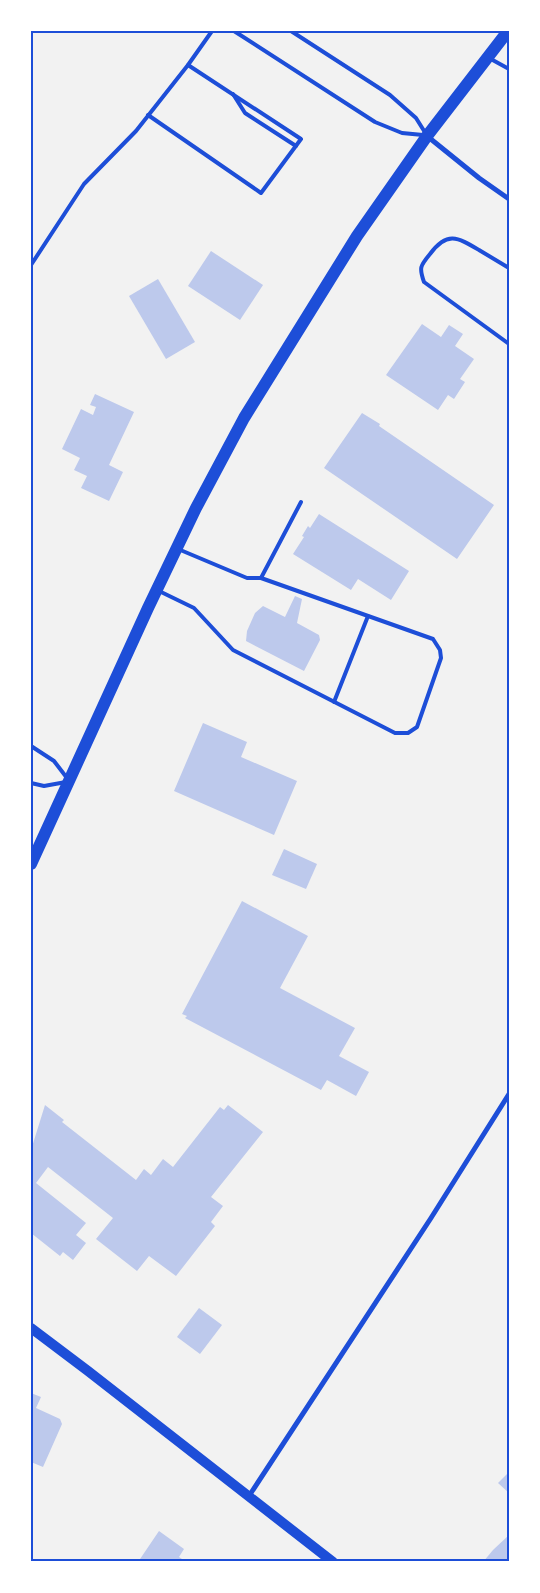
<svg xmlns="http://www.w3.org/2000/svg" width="540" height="1593" font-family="Mulish,sans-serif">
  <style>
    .building { fill: #bdc9ec }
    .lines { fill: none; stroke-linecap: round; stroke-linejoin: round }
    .service { stroke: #1d4ed8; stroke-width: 4 }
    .minor { stroke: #1d4ed8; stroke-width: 5 }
    .secondary { stroke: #1d4ed8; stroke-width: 10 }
    .primary { stroke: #1d4ed8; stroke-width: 12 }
    .neatline { fill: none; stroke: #1d4ed8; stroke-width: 2 }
  </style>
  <rect width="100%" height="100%" fill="#f2f2f2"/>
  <g class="building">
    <path d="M211,251L263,285L240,320L188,286Z"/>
    <path d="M158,279L195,342L166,359L129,296Z"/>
    <path d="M422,324L441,337L449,325L463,334L455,346L474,359L460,379L465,382L454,399L448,395L438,410L386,375Z"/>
    <path d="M95,394L134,412L109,465L123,472L109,501L81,488L87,476L74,470L80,458L62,449L81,409L93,415L96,407L90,405Z"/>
    <path d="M362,413L380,424L379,426L494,505L457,559L324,468Z"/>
    <path d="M319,514L409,571L391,600L358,579L351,590L293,554L304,537L302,536L308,526L310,528Z"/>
    <path d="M295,596L302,599L297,623L319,635L320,640L304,671L246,641L247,631L255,613L263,606L285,617Z"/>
    <path d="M203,723L247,742L241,757L297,781L274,835L174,791Z"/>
    <path d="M284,849L317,864L306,889L272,875Z"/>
    <path d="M242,901L308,936L280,988L355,1028L339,1056L369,1072L356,1096L327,1080L321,1090L185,1018L187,1016L182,1014Z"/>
    <path d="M45,1105L64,1120L62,1122L136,1180L144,1169L151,1175L163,1159L173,1167L220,1107L224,1110L228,1105L263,1132L211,1197L223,1206L211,1222L215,1226L176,1276L149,1256L137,1271L96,1239L113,1218L48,1167L36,1183L86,1223L76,1235L86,1243L73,1260L63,1252L60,1256L31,1233V1150Z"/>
    <path d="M199,1308L222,1325L200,1354L177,1337Z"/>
    <path d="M31,1393L41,1397L36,1408L60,1419L62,1424L43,1467L31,1462Z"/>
    <path d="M509,1472V1493L498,1483Z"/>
    <path d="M159,1531L184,1549L179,1557L182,1559L180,1562H138Z"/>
    <path d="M509,1535V1562H483L493,1550Z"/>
  </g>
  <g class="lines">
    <g class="service">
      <path d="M234,31L375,122L402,133L423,135"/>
      <path d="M291,31L390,95L416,118L426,134"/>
      <path d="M489,58L509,69"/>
      <path d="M233,94L245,113L296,146"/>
      <path d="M148,115L261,193L301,139L188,65"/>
      <path d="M31,265L84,184L136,131L188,65L212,31"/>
      <path d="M509,268C499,262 489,256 479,250C457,237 447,231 430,254C420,266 419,268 424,282L509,344"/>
      <path d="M261,578L301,502"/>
      <path d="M159,591L194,608L233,650L395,733H408L417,727L441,658L440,650L433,639L261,578H247L178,549"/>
      <path d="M334,702L368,616"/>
      <path d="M31,746L54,761L67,778"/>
      <path d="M31,783L44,786L66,782"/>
    </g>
    <g class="minor">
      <path d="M427,136L479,178L509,199"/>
      <path d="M249,1496L431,1218L509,1094"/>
    </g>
    <path class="secondary" d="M31,1328L88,1371L333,1562"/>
    <path class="primary" d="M31,864L148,608L196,508L244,418L357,236L427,136L508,31"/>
  </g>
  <rect width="540" height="1593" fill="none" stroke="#ffffff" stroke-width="65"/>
  <rect x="32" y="32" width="476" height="1528" class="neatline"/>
</svg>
